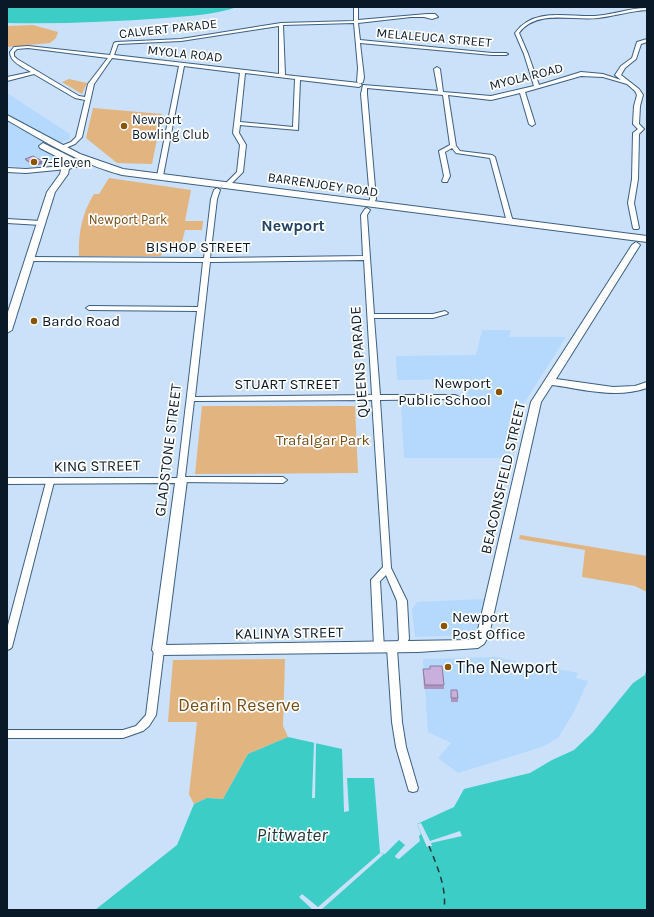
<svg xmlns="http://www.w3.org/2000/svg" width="654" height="917" font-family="Karla,sans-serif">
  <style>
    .built { fill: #b5d9fd }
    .green { fill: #e2b480 }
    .water { fill: #3bcdc6 }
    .pier { fill: #cae1f9 }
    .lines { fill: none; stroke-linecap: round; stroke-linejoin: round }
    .ferry { stroke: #213938; stroke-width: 1.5; stroke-dasharray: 6 5; stroke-linecap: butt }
    .street-casing { stroke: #3c5f81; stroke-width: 2 }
    .secondary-casing { stroke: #3c5f81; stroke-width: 2 }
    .primary-casing { stroke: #3c5f81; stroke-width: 2 }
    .street { fill: #fff; fill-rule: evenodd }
    .secondary { fill: #fff; fill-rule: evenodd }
    .primary { fill: #fff; fill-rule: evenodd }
    .wall { fill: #ad96be }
    .shaded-wall { fill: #8d7a9b }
    .building { fill: #c9afdd; stroke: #8d7a9b }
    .poi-dot { fill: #895500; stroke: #fff; stroke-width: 1.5 }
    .labels { text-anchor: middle; stroke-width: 3.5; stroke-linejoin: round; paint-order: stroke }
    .far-street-label { font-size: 13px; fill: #0a1927; stroke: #fff }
    .far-poi-label { font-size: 13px; fill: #0a1927; stroke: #fff; text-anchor: start }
    .far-park-label { font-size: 13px; fill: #764c12; stroke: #fff }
    .street-label { font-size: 15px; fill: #0a1927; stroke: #fff }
    .poi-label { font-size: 15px; fill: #0a1927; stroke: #fff; text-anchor: start }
    .park-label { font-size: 15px; fill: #764c12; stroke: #fff }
    .far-district-label { font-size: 16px; font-weight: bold; fill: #204263; stroke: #fff }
    .near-poi-label { font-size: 18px; fill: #0a1927; stroke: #fff; text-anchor: start }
    .near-park-label { font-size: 18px; fill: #764c12; stroke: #fff }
    .near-water-label { font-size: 19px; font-style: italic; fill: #213938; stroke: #fff }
  </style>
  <rect width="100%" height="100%" fill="#cae1f9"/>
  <g class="built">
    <path d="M7,93L70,134V139L43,149L66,163L31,168L7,166Z"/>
    <path d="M482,330H511L509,337H566L523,405L510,458H404L401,405L466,404L470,379L397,380L396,356L476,355Z"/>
    <path d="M485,599L476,635L415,637L412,609L417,602Z"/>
    <path d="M494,657L578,673L576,678L588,681L574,712L558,738L542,747L458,773L438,758L451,743L428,732L423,659Z"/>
  </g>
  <g class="green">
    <path d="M33,25L58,32L56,38L50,43L7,47V26Z"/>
    <path d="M69,79L87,83L82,94L62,82Z"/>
    <path d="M93,108L162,114L152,164L117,163L86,138Z"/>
    <path d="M109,178L191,190L185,221H203L202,230H185L181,246L163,247L161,256H79C78,234 82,213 94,194H99Z"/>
    <path d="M202,406H355L358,473L195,474Z"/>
    <path d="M520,535L647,556V592L635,586L582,577L585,550L519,539Z"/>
    <path d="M285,659L283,726L288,737L248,754L223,799L207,798L194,804L189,794L197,722H168L173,660Z"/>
  </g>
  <g class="water">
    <path d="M7,7H237C214,15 189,16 165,18C112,22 60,24 7,23Z"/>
    <path d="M647,666V910H95L177,845L194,804L207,798L223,799L248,754L288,737L342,749L343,778H374L380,853L385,854L399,840L405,845L395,856L396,858L399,859L420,841L419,836L421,834L417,824L454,807L464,789L530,773L552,760L574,750L593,732L633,683L645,675Z"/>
  </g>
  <g class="pier">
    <path d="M314,742L316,743L315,798H312Z"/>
    <path d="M343,778H347L349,811L344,812Z"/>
    <path d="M421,823L430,841L460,831L462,836L431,843L432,846L427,847L417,824Z"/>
    <path d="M380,853L384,854L321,910H313L299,897L302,894L318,907Z"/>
  </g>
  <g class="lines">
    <path class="ferry" d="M429,846C437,866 447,888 444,910"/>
    <g class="street-casing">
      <g id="street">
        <path d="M354,7H358V20L427,14H435L438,17L432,19L424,17H411L358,23L360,40L492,53H506L508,54L506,55H492L360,43L364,77L363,82L360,84L357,82L358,68L354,23L283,25L285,75L359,83L362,85L359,87L300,80L298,130L240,125L239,133L246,145L243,172L229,186L227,187L224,185L237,172L240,145L233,133L240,73L184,66L163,176L160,178L157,176L179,66L112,58L94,84L82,137L75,144L63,149L61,148V146L71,142L76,137L85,100L75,98L34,74L7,81V77L31,72C23,67 10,62 10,52L14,47L28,46L110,55L114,43L116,42L181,39L281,23L354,21ZM279,26V74L114,55L118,44L181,41ZM28,48L108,58L88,84L85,97L79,96L17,59L14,56V52L17,49ZM245,73L295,79L293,127L240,122Z"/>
        <path d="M647,8V10C630,11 615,16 598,18C572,21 537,9 519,33L528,54L539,85L581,72L603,74L621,80L615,75L621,66L632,58L637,42L647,39V42L641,44L636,59L625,68L621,75L639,89L643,95L640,106L639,124L644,129L639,134L638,179L634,203L639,228L638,229H634L633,228L628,203L632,179L633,133L638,129L633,124L634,106L637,95L635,91L627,84L603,77L581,76L525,92L535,124L532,126L529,124L520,93L491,100L448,95L456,146L460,151L492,155L495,157L513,222L510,224L507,222L490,158L456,153L452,148L445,152L450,176L447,182H443L442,181L444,176L439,151L450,145L443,95L367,88V94L376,199L373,205H369L368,204L370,199L361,94L363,85L438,91L434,69L437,67L440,69L443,92L491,96L534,86L524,54L515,33C534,7 567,17 595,16C613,15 629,8 647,8Z"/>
        <path d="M65,166L67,167V169L26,173L7,172V168L26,169Z"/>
        <path d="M217,188L220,190L217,199L210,258L363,256L361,215L365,209L367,208L370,210L367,215L374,314H433L445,311L448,313L447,314L433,318H374L380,395H455L459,397L455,399L380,400L391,568L407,601L409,639L403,649H397L402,722L406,747L418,788L417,791L413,792L409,791L408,788L396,747L392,722L387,648L389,646L392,645L396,646L399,639L397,601L386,575L380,581L384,648L382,650H376L374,648L371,580L383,567L372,400L194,401L185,477H283L287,480L283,483L178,482L177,480L197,311L89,310L86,308L89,306L198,307L203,262L29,261L26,259L29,257L204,258L211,199L214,190ZM364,260L372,395L195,397L210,262Z"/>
        <path d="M7,219L41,221L44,223L41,225L7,223Z"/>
        <path d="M50,479L54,482L12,647L10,649L7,650V629L46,482Z"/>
        <path d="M159,647L162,648L164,650L156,715L149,726L143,731L123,738H7V730H123L136,726L146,715L154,650L156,648Z"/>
      </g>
    </g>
    <g class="secondary-casing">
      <g id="secondary">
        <path d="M77,162L81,164L69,169L68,174L55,192L12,330L7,333V315L47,192L60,174L62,166Z"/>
        <path d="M636,242L640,245L556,379L613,387L635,386L647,382V388C616,399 583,389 552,385L541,402L489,635L484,644L478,648L418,652L159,655L154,653L152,650L175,483L7,484V478H185L187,480L166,645L470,640L477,634L531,402L632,245Z"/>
      </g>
    </g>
    <g class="primary-casing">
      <g id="primary">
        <path d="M7,115L80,154L123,169L647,236V242L122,175C80,164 44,141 7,120Z"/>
        <path d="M43,143L83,163L84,165L83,167H77L40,148L39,146Z"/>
      </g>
    </g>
    <use href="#street" class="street"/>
    <use href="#secondary" class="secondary"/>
    <use href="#primary" class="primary"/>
  </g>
  <g class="wall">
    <path d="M25,159L42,161V164L34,166L26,161Z"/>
    <path d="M430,666L444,685V689H424L423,669H430Z"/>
    <path d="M451,690L458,698V702H451Z"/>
  </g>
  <path class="shaded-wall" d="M42,161V164L34,166V164Z"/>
  <g class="building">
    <path d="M33,156L42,161L34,164L25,159Z"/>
    <path d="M430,666H442L444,685H425L423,669H430Z"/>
    <path d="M451,690H457L458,698H451Z"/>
  </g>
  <g class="poi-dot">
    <circle cx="124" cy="126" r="4"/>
    <circle cx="34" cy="162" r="4"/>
    <circle cx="34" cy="321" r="4"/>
    <circle cx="499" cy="392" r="4"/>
    <circle cx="444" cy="626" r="4"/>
    <circle cx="448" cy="667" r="4"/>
  </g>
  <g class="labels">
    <g class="far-street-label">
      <text transform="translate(168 28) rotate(-6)" y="5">CALVERT PARADE</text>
      <text transform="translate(434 37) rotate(5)" y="5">MELALEUCA STREET</text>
      <text transform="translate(185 53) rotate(6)" y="5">MYOLA ROAD</text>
      <text transform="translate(526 76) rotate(-14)" y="5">MYOLA ROAD</text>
      <text transform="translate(323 184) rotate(8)" y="5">BARRENJOEY ROAD</text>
    </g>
    <g class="far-poi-label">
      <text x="132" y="124">Newport<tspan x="132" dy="15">Bowling Club</tspan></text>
      <text x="42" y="167">7-Eleven</text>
    </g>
    <g class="far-park-label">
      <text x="128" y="224">Newport Park</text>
    </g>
    <g class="street-label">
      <text x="198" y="252">BISHOP STREET</text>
      <text transform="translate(359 362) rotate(-94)" y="5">QUEENS PARADE</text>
      <text x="287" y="389">STUART STREET</text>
      <text transform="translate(168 450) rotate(-83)" y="5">GLADSTONE STREET</text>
      <text transform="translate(97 466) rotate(-1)" y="5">KING STREET</text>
      <text transform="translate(503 478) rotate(-77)" y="5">BEACONSFIELD STREET</text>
      <text transform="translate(289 633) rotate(-1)" y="5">KALINYA STREET</text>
    </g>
    <g class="poi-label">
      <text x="42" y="326">Bardo Road</text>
      <text x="491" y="388" text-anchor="end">Newport<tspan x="491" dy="17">Public School</tspan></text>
      <text x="452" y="622">Newport<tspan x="452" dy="17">Post Office</tspan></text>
    </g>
    <g class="park-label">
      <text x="323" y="445">Trafalgar Park</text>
    </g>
    <g class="far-district-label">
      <text x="293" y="231">Newport</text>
    </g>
    <g class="near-poi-label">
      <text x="456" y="673">The Newport</text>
    </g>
    <g class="near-park-label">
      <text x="239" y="711">Dearin Reserve</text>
    </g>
    <g class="near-water-label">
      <text x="292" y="841">Pittwater</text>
    </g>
  </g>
  <rect width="654" height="917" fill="none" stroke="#0a1927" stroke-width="16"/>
</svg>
